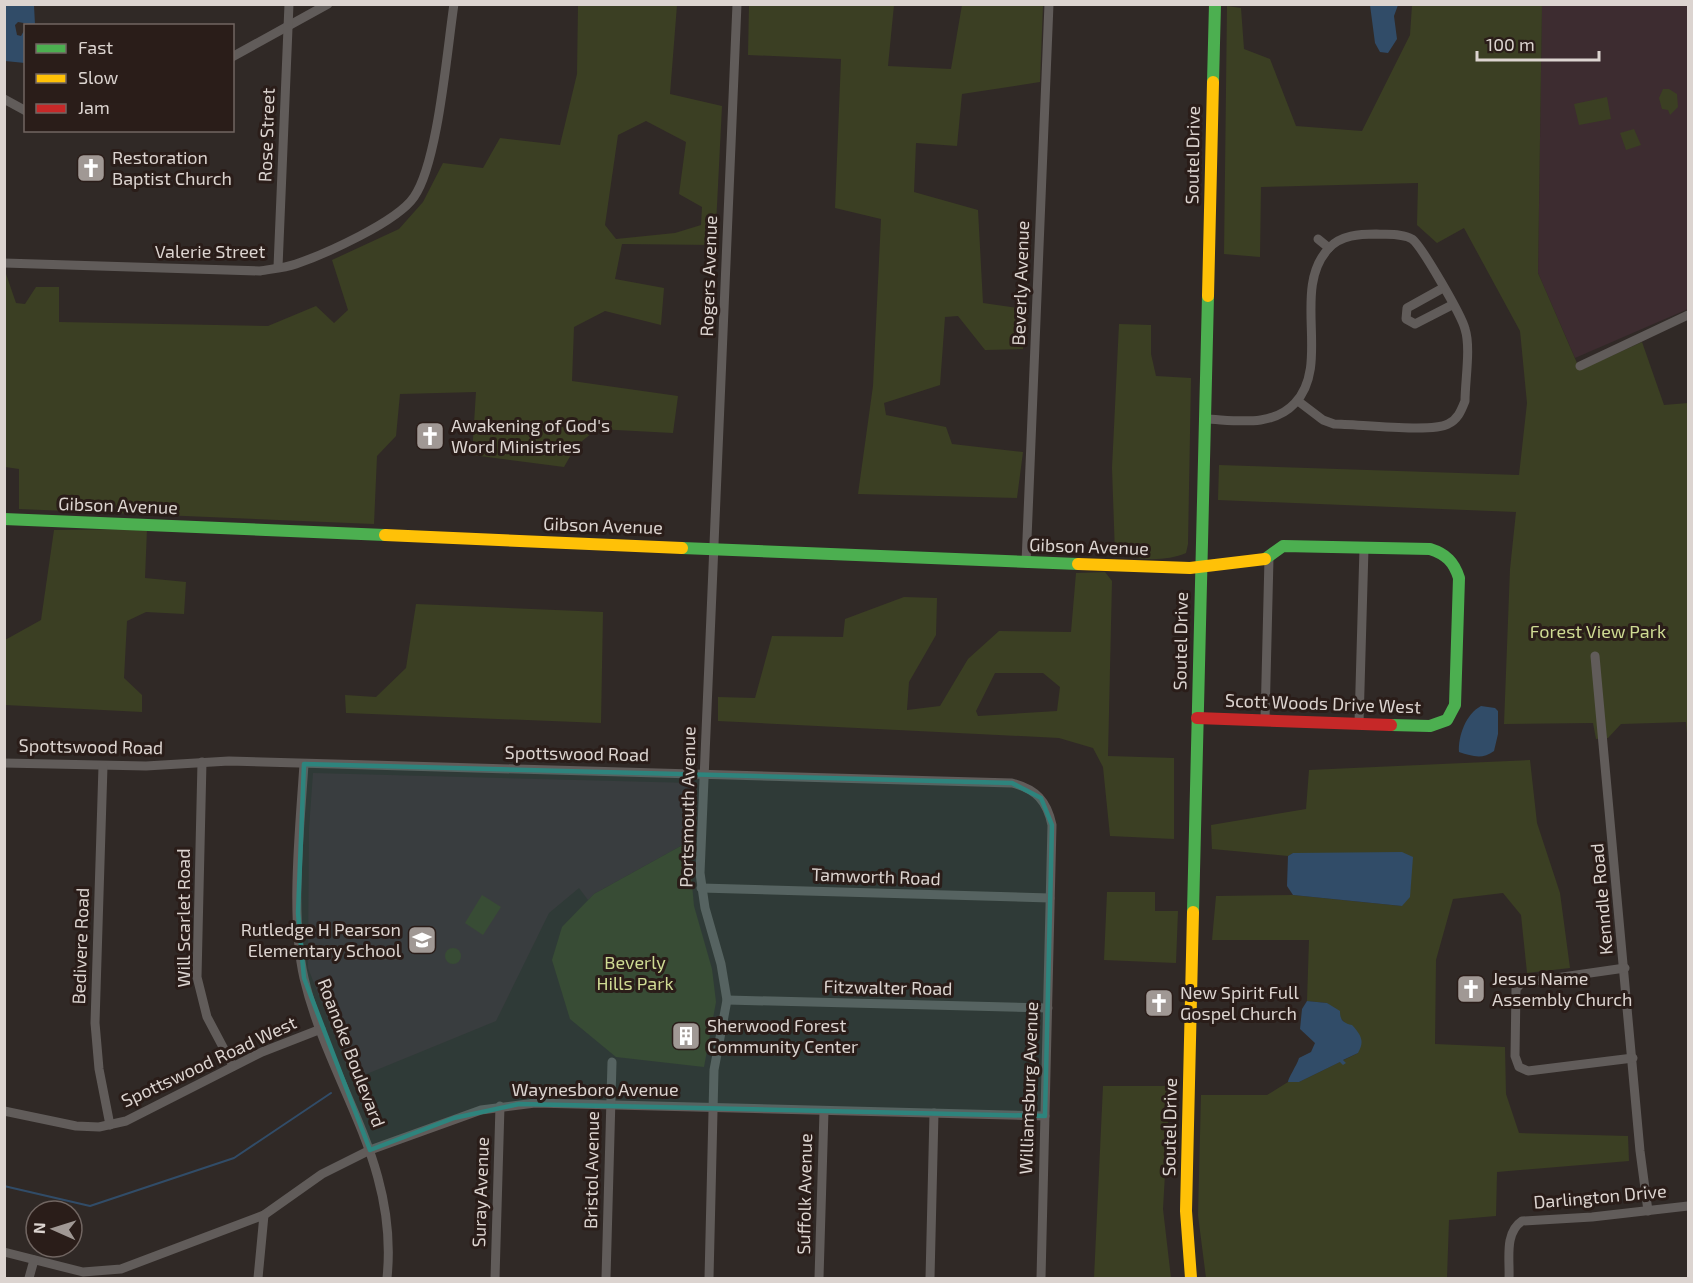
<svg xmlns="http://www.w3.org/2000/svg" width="1693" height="1283" font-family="'Exo 2',sans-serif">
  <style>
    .education { fill: #3d2c30 }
    .green { fill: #3b3f23; fill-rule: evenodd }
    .water { fill: #314c68 }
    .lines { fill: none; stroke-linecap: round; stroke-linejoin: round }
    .stream { stroke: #314c68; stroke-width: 2 }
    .street { stroke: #615c5a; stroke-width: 9 }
    .fast { stroke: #4caf50; stroke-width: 12 }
    .slow { stroke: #ffc107; stroke-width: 12 }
    .jam { stroke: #c62828; stroke-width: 12 }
    .marked { fill: #2e847d; fill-opacity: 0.2; stroke: #2e847d; stroke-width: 4.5; stroke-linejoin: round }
    .labels { text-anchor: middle; stroke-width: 6; stroke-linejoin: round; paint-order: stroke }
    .street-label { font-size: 18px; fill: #dcd4d0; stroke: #2a1d19 }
    .poi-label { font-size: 18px; fill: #dcd4d0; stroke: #2a1d19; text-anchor: start }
    .park-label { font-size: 18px; fill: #cfdb93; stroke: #2a1d19 }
  </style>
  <rect width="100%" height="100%" fill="#302926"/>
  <g class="education">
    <path d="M1542,5H1688V309L1575,358L1538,273Z"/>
    <path d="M313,773L692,783L688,842L594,894L588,900L579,888L549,913L496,1021L352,1080L308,968L309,829Z"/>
  </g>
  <g class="green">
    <path d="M578,5H677L670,94L722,106L715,245L622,244L615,279L664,288L661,325L605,311L574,327L572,381L678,396L673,433L597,429L576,446L564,467L472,455L476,392L400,394L396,436L377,456L374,524L19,509V469L5,467V271L16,303L25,304L36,287H59V322L268,326L316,306L334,323L348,310L332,260L399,229L423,202L443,163L483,168L500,138L560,145L577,74ZM646,121L686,142L679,194L702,207L701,225L675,233L616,239L605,225L618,135Z"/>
    <path d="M749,5H894L888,66L951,69L962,5H1043L1040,82L962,94L957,146L916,143L914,192L978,210L983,303L1026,309L1023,349L985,350L958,316L945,317L940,385L884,403L886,415L946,427L952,444L1023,452L1017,498L858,494L873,386L881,219L835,208L841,59L748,55Z"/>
    <path d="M1412,5H1542L1538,273L1580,370L1642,342L1664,405L1688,403V745L1686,722L1621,724L1608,738L1596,739L1593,723L1504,724L1510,569L1516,512L1218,500L1219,465L1519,475L1527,403L1520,331L1464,228L1437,243L1417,225L1418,183L1261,187L1260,257L1224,254L1227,6L1241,8L1244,49L1270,59L1296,126L1362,131L1410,35Z"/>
    <path d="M1663,89H1669L1677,94L1678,107L1670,115L1668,110L1662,109L1659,98Z"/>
    <path d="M1607,97L1611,119L1579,125L1574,104Z"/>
    <path d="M1634,129L1641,145L1626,150L1620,133Z"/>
    <path d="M1119,324L1151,325V354L1156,376L1191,378L1188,544L1186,553C1166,562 1136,560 1115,554L1112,468Z"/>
    <path d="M147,529L145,578L186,582L184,614L146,612L127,621L124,678L142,695V712L5,705V640L41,620L54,530Z"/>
    <path d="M1105,572L1112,581L1108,756L1174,758V839L1110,836L1103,767L1093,748L1059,738L718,721V697L755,698L772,636L843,637L845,619L904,597L937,598L936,635L909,682L907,710L940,706L968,659L999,631L1071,632L1076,573ZM995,673H1043L1060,687L1057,711L978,716L976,711Z"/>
    <path d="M416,604L603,612L601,723L346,713L345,695L376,697L406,668Z"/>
    <path d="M1530,760L1537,823L1560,893L1570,968L1527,973L1521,915L1503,893L1453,899L1436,960L1435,1044L1505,1047L1506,1094L1519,1133L1628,1136L1629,1161L1497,1172L1496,1216L1449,1220L1447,1278H1206L1198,1215L1201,1095H1267L1288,1082H1299L1358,1053L1345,1023L1327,1003L1307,1001L1309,940H1212L1216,896L1293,895L1402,906L1293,853L1288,856L1212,849L1211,825L1306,809L1309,770Z"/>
    <path d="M688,842L694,906L712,969L716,1002L704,1067L616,1057L570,1019L552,960L562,927L594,894Z"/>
    <path d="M1107,892H1155V911H1178L1176,963L1104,960Z"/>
    <path d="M482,895L501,907L483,935L465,923Z"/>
    <circle cx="453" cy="956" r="8"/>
    <path d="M1103,1086H1170L1163,1209L1171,1278H1094Z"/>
  </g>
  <g class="water">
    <path d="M7,5H34L35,25L18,22L15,25L17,35L21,36L25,29V63L5,61L4,8Z"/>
    <path d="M1370,5H1398L1394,16L1397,39L1388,53L1380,52L1375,43Z"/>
    <path d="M1481,706L1495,708L1498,711V734L1494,751C1482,760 1472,756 1459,752C1458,736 1466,714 1481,706Z"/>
    <path d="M1402,852L1413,857L1410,897L1402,906L1293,895L1287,886L1288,856L1293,853Z"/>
    <path d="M1307,1001L1327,1003L1340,1011C1340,1020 1343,1023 1352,1025C1361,1035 1365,1041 1358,1053L1343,1060L1346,1063L1343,1065L1340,1062L1299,1082H1288C1288,1078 1297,1065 1299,1058L1311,1052L1315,1043L1300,1029L1302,1009Z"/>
  </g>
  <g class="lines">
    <path class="stream" d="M4,1186L90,1206L234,1158L331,1093"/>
    <g class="street">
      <path d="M232,57L328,4"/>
      <path d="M4,99L26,111"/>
      <path d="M1318,239L1329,248"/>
      <path d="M4,263L260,271C271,269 284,268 296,264C325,254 397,222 414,197C438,163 447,50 454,4"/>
      <path d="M278,267L289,4"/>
      <path d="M1443,288L1407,308L1406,319L1415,324L1452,305"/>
      <path d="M1580,366L1688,315"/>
      <path d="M1205,419C1235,420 1272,428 1295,403C1332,364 1290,289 1329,248C1341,235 1360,234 1376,234C1387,235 1402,233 1412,239C1421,245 1462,316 1465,329C1471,347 1465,381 1465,401C1461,411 1458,419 1448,424C1432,433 1357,424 1334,424L1323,420L1298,401"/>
      <path d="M1026,563L1049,4"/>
      <path d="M1595,656L1640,1151L1648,1211"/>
      <path d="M1265,720L1269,558"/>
      <path d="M1359,723L1364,548"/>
      <path d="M202,762L197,977L207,1017L233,1066"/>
      <path d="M4,763L146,766L229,761L1012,783C1036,789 1047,801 1052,825L1041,1278"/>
      <path d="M304,764C300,827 290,917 304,978C329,1084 399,1162 387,1278"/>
      <path d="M103,766L95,1023L99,1069L110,1125"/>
      <path d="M701,888L1050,898"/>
      <path d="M1625,968L1521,983L1516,989L1515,1056L1519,1067L1528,1071L1633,1058"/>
      <path d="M727,1000L1048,1008"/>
      <path d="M4,1111L76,1126L99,1127L126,1121L262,1052L321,1029"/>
      <path d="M4,1252L83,1272L121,1269L264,1215L322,1174L370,1150L481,1110L535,1103L1045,1116"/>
      <path d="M29,1278L34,1260"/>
      <path d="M258,1278L264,1215"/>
      <path d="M495,1278L500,1106"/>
      <path d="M606,1278L612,1062"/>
      <path d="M709,1278L714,1070L727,1000L721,964L705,908L700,873L737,4"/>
      <path d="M819,1278L824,1111"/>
      <path d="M930,1278L934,1113"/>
      <path d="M1509,1278C1510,1260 1504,1233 1522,1221L1592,1217L1688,1206"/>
    </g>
    <g class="fast">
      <path d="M1213,82L1215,4"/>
      <path d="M4,519L385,535"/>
      <path d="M682,548L1078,564"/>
      <path d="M1265,559L1283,546L1430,549C1446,554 1454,562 1459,578L1455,705L1447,720L1430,726L1391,725"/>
      <path d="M1193,912L1208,296"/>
    </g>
    <g class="slow">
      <path d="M1208,296L1213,82"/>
      <path d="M385,535L682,548"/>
      <path d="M1078,564L1190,568L1265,559"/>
      <path d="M1191,1278L1186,1211L1193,912"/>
    </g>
    <path class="jam" d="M1197,718L1391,725"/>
  </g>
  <path class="marked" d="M304,764L1012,783L1041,798L1052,825L1045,1116L519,1104L454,1118L370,1150L304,978L298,913Z"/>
  <defs>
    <g id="church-square" transform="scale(1.5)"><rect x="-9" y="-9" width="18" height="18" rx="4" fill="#a09894" stroke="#2a1d19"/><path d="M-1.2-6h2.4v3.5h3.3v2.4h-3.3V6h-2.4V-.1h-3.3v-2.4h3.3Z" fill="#fff"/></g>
    <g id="school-square" transform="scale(1.5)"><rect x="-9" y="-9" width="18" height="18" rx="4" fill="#a09894" stroke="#2a1d19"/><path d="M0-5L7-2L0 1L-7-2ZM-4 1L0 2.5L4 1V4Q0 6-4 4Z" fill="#fff"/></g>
    <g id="building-square" transform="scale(1.5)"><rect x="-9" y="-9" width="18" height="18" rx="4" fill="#a09894" stroke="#2a1d19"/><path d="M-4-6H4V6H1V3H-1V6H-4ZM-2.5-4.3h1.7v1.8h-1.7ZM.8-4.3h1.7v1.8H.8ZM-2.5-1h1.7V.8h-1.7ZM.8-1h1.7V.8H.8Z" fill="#fff"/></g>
  </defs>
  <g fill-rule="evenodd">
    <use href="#church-square" x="91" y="168"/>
    <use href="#church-square" x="430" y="436"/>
    <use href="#school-square" x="422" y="940"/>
    <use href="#church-square" x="1471" y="989"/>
    <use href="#church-square" x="1159" y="1003"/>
    <use href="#building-square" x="686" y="1036"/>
  </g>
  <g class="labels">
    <g class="street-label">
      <text transform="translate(267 135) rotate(-88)" y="6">Rose Street</text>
      <text transform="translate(1193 155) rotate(-89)" y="6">Soutel Drive</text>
      <text x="210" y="258">Valerie Street</text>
      <text transform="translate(709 276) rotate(-88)" y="6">Rogers Avenue</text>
      <text transform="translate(1021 283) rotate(-88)" y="6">Beverly Avenue</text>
      <text transform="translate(118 506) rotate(2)" y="6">Gibson Avenue</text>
      <text transform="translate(603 526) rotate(2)" y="6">Gibson Avenue</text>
      <text transform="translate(1089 547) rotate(2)" y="6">Gibson Avenue</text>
      <text transform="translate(1181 641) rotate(-89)" y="6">Soutel Drive</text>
      <text transform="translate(1323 704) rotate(2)" y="6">Scott Woods Drive West</text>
      <text transform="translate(91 747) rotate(1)" y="6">Spottswood Road</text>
      <text transform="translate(577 754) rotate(1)" y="6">Spottswood Road</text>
      <text transform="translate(688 807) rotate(-89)" y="6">Portsmouth Avenue</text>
      <text transform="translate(876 877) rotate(2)" y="6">Tamworth Road</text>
      <text transform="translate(1602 899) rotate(-95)" y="6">Kenndle Road</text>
      <text transform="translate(184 918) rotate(-90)" y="6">Will Scarlet Road</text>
      <text transform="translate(81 946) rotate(-88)" y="6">Bedivere Road</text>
      <text transform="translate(888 988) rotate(1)" y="6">Fitzwalter Road</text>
      <text transform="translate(351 1053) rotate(69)" y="6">Roanoke Boulevard</text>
      <text transform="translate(209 1062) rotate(-25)" y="6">Spottswood Road West</text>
      <text transform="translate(1029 1088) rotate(-88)" y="6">Williamsburg Avenue</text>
      <text x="595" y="1096">Waynesboro Avenue</text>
      <text transform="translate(1170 1127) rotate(-89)" y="6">Soutel Drive</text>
      <text transform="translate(592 1170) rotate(-89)" y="6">Bristol Avenue</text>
      <text transform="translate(481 1192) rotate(-88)" y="6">Suray Avenue</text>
      <text transform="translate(805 1194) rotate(-89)" y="6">Suffolk Avenue</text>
      <text transform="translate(1600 1197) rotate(-5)" y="6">Darlington Drive</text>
    </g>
    <g class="poi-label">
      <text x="112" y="164">Restoration<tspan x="112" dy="21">Baptist Church</tspan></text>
      <text x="451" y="432">Awakening of God's<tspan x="451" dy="21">Word Ministries</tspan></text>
      <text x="401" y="936" text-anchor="end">Rutledge H Pearson<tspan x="401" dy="21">Elementary School</tspan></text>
      <text x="1492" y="985">Jesus Name<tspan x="1492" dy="21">Assembly Church</tspan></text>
      <text x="1180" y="999">New Spirit Full<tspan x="1180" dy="21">Gospel Church</tspan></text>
      <text x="707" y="1032">Sherwood Forest<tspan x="707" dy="21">Community Center</tspan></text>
    </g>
    <g class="park-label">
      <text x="1598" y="638">Forest View Park</text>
      <text x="635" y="969">Beverly<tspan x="635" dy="21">Hills Park</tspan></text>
    </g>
  </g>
  <rect width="1693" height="1283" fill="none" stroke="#dcd4d0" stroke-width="12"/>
  <rect x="24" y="24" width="210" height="108" fill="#2a1d19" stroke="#716662" stroke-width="1.5"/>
  <rect x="36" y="44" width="30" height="9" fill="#4caf50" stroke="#716662" stroke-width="1.5"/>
  <text x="78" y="54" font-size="18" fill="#dcd4d0">Fast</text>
  <rect x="36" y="74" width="30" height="9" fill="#ffc107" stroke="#716662" stroke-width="1.5"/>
  <text x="78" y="84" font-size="18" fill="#dcd4d0">Slow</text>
  <rect x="36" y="104" width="30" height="9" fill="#c62828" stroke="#716662" stroke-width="1.5"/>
  <text x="78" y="114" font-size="18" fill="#dcd4d0">Jam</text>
  <g transform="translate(54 1229) rotate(273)"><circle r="28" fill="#2a1d19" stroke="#716662" stroke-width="1.5"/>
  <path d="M0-4.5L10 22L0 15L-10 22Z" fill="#a09894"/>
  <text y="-9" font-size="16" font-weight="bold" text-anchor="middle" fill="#dcd4d0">N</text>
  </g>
  <path d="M1477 51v9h122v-9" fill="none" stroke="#dcd4d0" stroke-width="3"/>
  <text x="1486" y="51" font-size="18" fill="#dcd4d0" stroke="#2a1d19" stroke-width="4.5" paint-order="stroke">100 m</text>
</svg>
